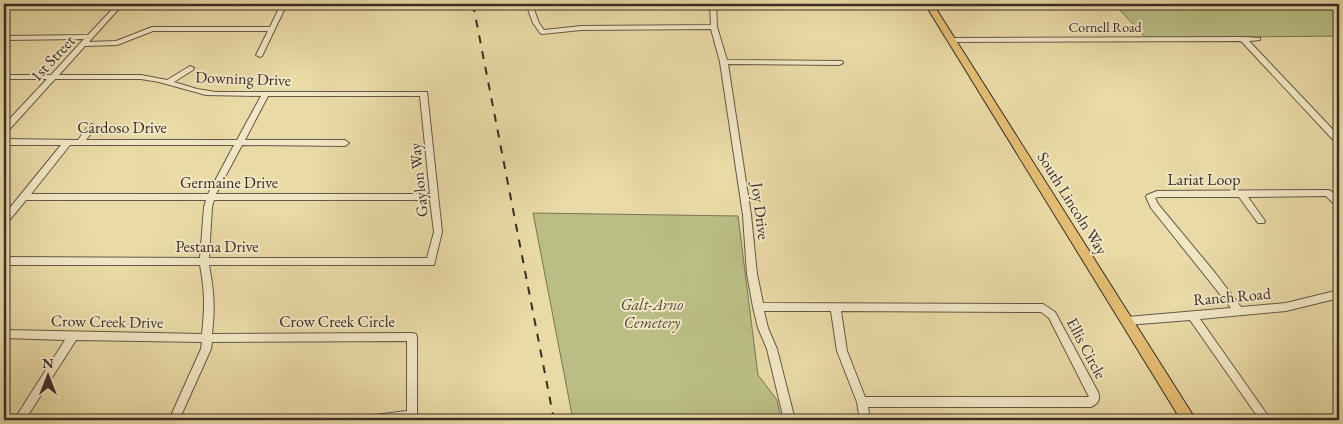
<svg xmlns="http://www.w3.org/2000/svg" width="1343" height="424" font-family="'EB Garamond',serif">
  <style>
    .green { fill: #babe84; stroke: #7a7656 }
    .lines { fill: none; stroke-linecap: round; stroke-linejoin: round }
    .minor-casing { stroke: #665847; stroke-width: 2 }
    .major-casing { stroke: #3b2d27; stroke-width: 2 }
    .minor { fill: #f1e7c5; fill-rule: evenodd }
    .major { fill: #e4bd73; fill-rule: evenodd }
    .rail { stroke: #3b2d27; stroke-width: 2; stroke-dasharray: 8 8; stroke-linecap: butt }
    .labels { text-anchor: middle; stroke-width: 4; stroke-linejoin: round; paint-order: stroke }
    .far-street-label { font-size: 14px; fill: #3b2d27; stroke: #f1e7c5 }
    .street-label { font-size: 16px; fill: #3b2d27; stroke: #f1e7c5 }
    .park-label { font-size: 16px; font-style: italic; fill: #544a3a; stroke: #f1e7c5 }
  </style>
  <rect width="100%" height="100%" fill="#e9daa6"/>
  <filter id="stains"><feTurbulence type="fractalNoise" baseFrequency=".004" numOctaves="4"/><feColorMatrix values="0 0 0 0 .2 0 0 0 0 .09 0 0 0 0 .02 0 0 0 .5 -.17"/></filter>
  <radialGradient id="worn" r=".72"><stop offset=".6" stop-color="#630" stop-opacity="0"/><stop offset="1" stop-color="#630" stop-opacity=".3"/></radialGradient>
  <g class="green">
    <path d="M1114,4H1339V36L1146,38Z"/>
    <path d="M533,213L738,216L758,375L777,400L781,420H573Z"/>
  </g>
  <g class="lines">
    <g class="minor-casing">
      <g id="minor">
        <path d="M117,4H123L89,42L116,41L152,27H270L279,8L278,4H284L285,8L262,56L260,57L256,55L268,31H153L117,45L85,46L59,75H141L167,80L190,66L194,68L193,70L174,82L197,89L216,92H427L442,232L434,265H209C214,292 215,307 212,334L412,333L416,334L417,337V420H330L332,416L336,415H374L407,411V341L212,342L211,349L179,420H169L201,349L202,342L76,340L25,420H14L65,340L4,338V330L202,334C205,307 205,292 200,265H4V257L200,258L204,207L206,200H26L7,223L4,224V215L61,145H4V139L78,140L89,125L92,124L96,127L86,140H237L261,96L206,95L159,82L141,79H55L7,132L4,133V125L47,79H4V75H51L84,39L4,40V36L88,35ZM268,96H420L430,194H216L242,145L345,146L349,143L345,140H245ZM70,145H234L208,194H31ZM214,200H430L434,232L427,258H209L212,207Z"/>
        <path d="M526,4H532L539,23L544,30L581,26L711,25L710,4H716L717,27L727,60L842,61L843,63L839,65L728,64L751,215L757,274L763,303L1043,304L1055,312L1098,392C1101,399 1098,404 1091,407H868L870,420H860L857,402L837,351L831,311H764L768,328L777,349L795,420H784L767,349L758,328L753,307L747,274L743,215L720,62L711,29L581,30L542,34L540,33L533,23ZM841,311L1041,312L1049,318L1089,397H865L847,351Z"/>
        <path d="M1243,37L1260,38V40L1249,41L1339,136V144L1336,143L1241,41L952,42L949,40L952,38Z"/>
        <path d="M1328,190L1331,191L1339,199V207L1336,206L1326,196L1248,197L1265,221L1264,223H1258L1239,197H1158L1155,198L1158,204L1216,274L1241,307L1286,303L1339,290V298L1286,311L1200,319L1271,420H1260L1190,320L1127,325L1123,324L1122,321L1123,318L1127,317L1231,308L1151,208L1146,197L1147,195L1157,191Z"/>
      </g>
    </g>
    <g class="major-casing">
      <path id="major" d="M925,4H933L1196,420H1181Z"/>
    </g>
    <use href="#minor" class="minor"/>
    <use href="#major" class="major"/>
    <path class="rail" d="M473,4L554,420"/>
  </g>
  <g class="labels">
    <g class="far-street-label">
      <text x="1105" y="32">Cornell Road</text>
    </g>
    <g class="street-label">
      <text transform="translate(52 58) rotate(-47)" y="6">1st Street</text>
      <text transform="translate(243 78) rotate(2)" y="6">Downing Drive</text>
      <text x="122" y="133">Cardoso Drive</text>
      <text x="1204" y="185">Lariat Loop</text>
      <text transform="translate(418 180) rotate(-96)" y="6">Gaylon Way</text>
      <text x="229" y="188">Germaine Drive</text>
      <text transform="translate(1073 203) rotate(58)" y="6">South Lincoln Way</text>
      <text transform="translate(761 211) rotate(83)" y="6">Joy Drive</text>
      <text x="217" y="252">Pestana Drive</text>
      <text transform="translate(1232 296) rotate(-5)" y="6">Ranch Road</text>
      <text transform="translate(107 321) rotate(1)" y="6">Crow Creek Drive</text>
      <text x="337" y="327">Crow Creek Circle</text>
      <text transform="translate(1087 348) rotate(62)" y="6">Ellis Circle</text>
    </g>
    <g class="park-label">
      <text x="652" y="310">Galt-Arno<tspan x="652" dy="18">Cemetery</tspan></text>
    </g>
  </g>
  <rect width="1343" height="424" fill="none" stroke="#e9daa6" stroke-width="20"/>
  <rect x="5" y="5" width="1333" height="414" fill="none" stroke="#3b2d27" stroke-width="2.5"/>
  <rect x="10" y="10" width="1323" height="404" fill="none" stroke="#3b2d27"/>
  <g transform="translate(48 376)" stroke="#f1e7c5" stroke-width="4" paint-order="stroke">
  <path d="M0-4L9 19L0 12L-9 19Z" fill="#3b2d27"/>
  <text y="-8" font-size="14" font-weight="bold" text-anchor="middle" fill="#3b2d27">N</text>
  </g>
  <rect width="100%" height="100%" filter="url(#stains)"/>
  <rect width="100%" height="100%" fill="url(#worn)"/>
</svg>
